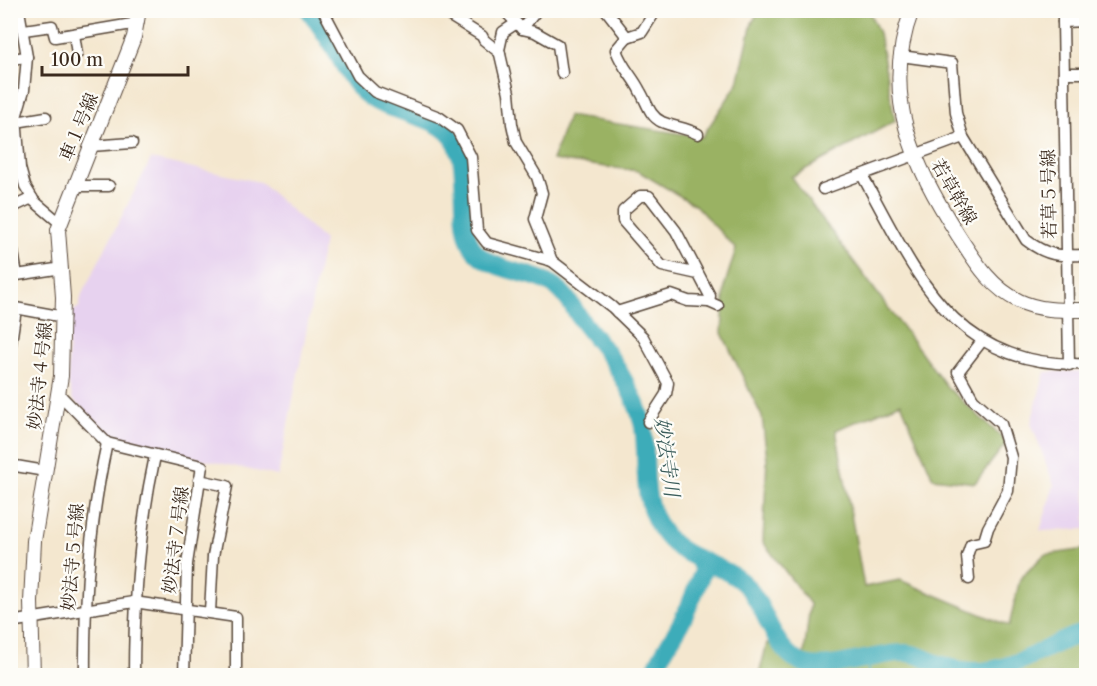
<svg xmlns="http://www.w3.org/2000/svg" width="1097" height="686" font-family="'Libre Caslon Text','Noto Serif JP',serif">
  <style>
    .built { fill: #e7d2ef }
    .forest { fill: #9ab263; stroke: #6a6e40; stroke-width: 1.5 }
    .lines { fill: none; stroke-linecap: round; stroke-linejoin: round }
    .stream { stroke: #3dacb9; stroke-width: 3 }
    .river { stroke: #3dacb9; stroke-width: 18 }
    .minor-casing { stroke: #574639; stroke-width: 13 }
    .tertiary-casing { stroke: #574639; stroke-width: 16 }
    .minor { stroke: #fff; stroke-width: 10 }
    .tertiary { stroke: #fff; stroke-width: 14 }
    .labels { text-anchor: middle; stroke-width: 4.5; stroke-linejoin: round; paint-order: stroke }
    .street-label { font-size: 18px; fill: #3b2a1e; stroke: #fdfcf7 }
    .water-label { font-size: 20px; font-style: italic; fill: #3c5e5c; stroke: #fdfcf7 }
  </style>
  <rect width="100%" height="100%" fill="#fdfcf7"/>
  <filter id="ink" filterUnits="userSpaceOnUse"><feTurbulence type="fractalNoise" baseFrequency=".0167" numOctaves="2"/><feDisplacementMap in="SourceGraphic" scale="12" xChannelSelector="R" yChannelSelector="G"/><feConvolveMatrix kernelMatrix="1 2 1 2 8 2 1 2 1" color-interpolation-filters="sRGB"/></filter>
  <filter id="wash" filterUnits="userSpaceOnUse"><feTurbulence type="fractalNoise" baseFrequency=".008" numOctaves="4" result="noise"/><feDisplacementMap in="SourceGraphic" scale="24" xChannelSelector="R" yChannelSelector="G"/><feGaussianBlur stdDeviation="1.35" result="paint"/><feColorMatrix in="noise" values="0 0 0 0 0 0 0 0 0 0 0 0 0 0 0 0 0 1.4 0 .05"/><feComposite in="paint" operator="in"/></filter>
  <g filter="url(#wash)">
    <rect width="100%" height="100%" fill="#f4e7cf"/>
    <g class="built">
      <path d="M151,159L260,182L324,240L278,476L117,440L73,400L68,382L69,314L79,307L82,294Z"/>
      <path d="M1086,371V529L1040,531L1054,485L1031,423L1045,372Z"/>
    </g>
    <path class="forest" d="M759,11H869L879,33L895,121L791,177L947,387L1007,442L975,483L933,478L901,403L836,430L864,587L900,580L1009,626L1020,579L1044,555L1086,549V675H759L767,643L804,655L810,604L763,542L767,459L762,417L722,333L725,284L736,249L695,205L638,171L552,160L568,116L702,137L738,83L752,23Z"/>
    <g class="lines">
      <path class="stream" d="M867,657L869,676"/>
      <g class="river">
        <path d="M309,10C318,24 327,36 335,50C346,68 352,85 369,97C394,116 440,113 456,143C471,172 455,229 476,252C497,274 534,270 557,288C568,296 574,310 582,321C592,335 605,348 614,363C626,383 639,405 643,427C649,468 638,498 665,535C686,562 727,563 749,589C767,610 772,646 798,661C822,675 874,653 903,653C915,652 925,659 936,663C952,669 971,673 988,670C1024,665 1052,642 1086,632"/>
        <path d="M653,676C658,658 668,646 677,630C687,612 696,590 703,570L698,559"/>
      </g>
    </g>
  </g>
  <g filter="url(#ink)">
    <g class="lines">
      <g class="minor-casing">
        <g id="minor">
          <path d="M19,10L27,57L24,90L16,117L20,168L25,186L34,201L60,223"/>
          <path d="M323,10L358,76L375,92L439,117L457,130L471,157L477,230L487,243L552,261"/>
          <path d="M447,10L450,16L482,36L484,40L500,53"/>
          <path d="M504,10L522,29L537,10"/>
          <path d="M606,10L627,37L642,32L656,10"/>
          <path d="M1063,10V22L1086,21"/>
          <path d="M1063,22L1069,365"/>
          <path d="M515,24L503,32L499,50L509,93L512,124L516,142L537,177L542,193L535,219L552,261L612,307L643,337L668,383L666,394L648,422"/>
          <path d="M522,29L535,32L558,45L562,73"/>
          <path d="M24,30L52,26L55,37L138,23"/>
          <path d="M74,34L77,54"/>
          <path d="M627,37L616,50C623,69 632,75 640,91C647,102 649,116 662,122C674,127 686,128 698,134"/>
          <path d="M901,56L952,63L956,113L963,137L1026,240C1048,257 1060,256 1086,255"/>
          <path d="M10,59L27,57"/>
          <path d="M1064,73H1086"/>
          <path d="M16,122L46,117"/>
          <path d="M91,146L132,143"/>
          <path d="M862,175C918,277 953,368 1086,364"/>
          <path d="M74,186H109"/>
          <path d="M823,189L963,137"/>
          <path d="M10,205L13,207L32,198"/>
          <path d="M11,240L17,275L62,268"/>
          <path d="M698,274L662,266L623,221V211L640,196H649L676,231L710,296L709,302"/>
          <path d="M10,307L64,317"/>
          <path d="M617,312L671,295L688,301L709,302L718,306"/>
          <path d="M10,349L16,309"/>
          <path d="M60,395L107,443L202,466L187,564L184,676"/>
          <path d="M10,465L45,471"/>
          <path d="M199,480L227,486L213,556L210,612"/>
          <path d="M969,579L967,556L971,544L984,541L988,528L1008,491L1011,457L1001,424L973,399L958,372L982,341"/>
          <path d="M10,622L134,602L236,617V676"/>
          <path d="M85,676C84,596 90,520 107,443"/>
          <path d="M134,676C134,601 139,529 155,456"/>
        </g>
      </g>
      <g class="tertiary-casing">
        <g id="tertiary">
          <path d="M912,10C880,95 913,164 958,235C975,261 990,287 1019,301C1040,311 1064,310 1086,310"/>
          <path d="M33,676L31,602L34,541L61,376L63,297L58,230L134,37L139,10"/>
        </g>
      </g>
      <use href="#minor" class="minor"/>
      <use href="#tertiary" class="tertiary"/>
    </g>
  </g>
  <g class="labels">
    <g class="street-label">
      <text transform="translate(79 127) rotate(-67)" y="6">車１号線</text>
      <text transform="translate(954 192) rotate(60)" y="6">若草幹線</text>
      <text transform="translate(1049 194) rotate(-91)" y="6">若草５号線</text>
      <text transform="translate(40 376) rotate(-84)" y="6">妙法寺４号線</text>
      <text transform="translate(176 540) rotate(-83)" y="6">妙法寺７号線</text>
      <text transform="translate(73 557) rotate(-85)" y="6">妙法寺５号線</text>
    </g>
    <g class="water-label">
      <text transform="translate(667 457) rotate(82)" y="7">妙法寺川</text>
    </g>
  </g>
  <rect width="1097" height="686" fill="none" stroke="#fdfcf7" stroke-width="36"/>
  <path d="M42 66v9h146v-9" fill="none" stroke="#3b2a1e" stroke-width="3"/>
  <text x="51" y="66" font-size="18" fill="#3b2a1e" stroke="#fdfcf7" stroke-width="4.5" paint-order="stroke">100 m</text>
</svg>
